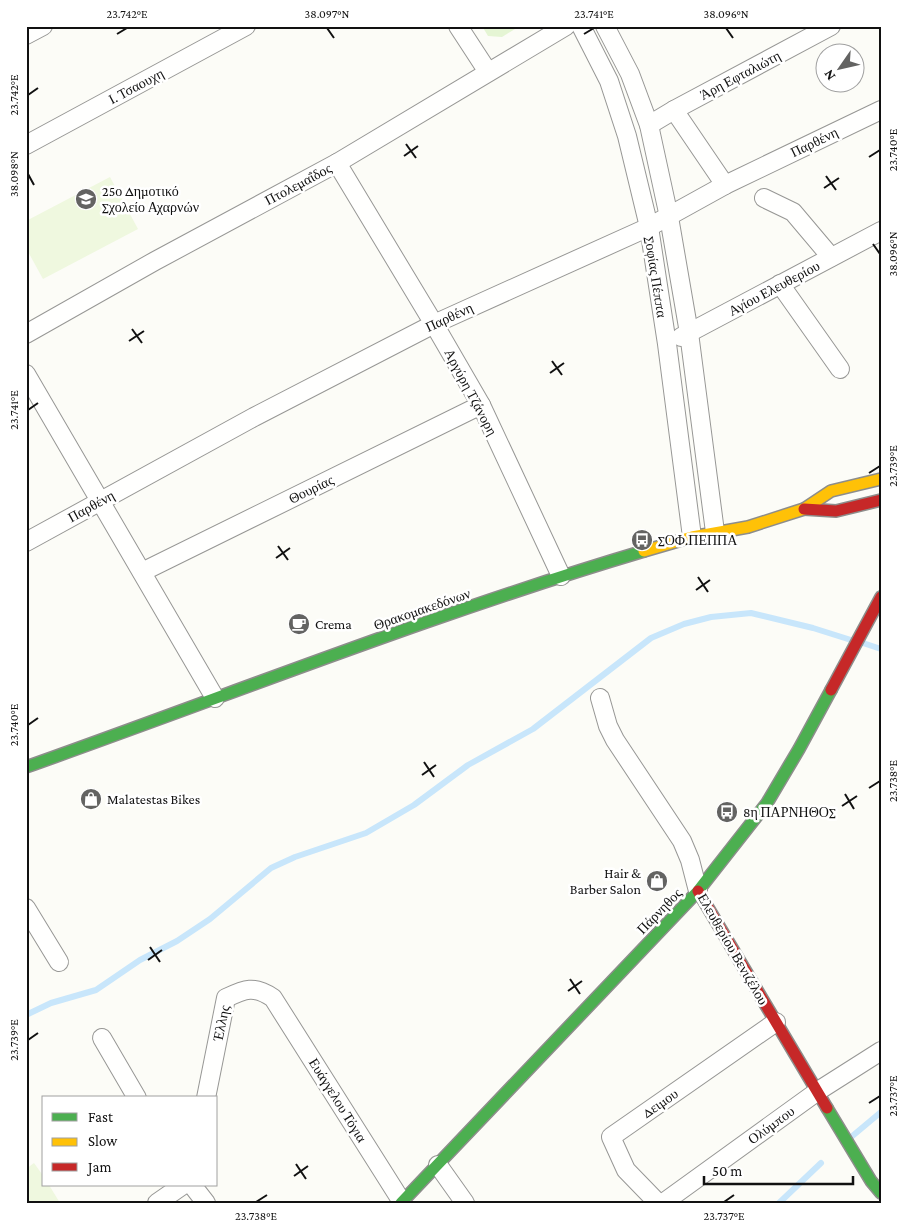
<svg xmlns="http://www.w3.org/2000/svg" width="907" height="1229" font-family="'Crimson Pro',serif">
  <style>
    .green { fill: #e5f5d4 }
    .pitch { fill: #eff8df }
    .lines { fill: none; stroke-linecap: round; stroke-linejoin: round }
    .stream { stroke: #c8e6fb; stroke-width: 6 }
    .street-casing { stroke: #979795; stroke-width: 20 }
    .fast-casing { stroke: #8d8d8b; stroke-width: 14 }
    .slow-casing { stroke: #8d8d8b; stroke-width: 14 }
    .jam-casing { stroke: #8d8d8b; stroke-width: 14 }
    .street { stroke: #fffffe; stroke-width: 18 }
    .fast { stroke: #4caf50; stroke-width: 11 }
    .slow { stroke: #ffc107; stroke-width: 11 }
    .jam { stroke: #c62828; stroke-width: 11 }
    .ticks { fill: none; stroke: #111; stroke-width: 2 }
    .labels { text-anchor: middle; stroke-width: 5; stroke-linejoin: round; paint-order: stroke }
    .street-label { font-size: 14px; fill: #111; stroke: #fff }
    .poi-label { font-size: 14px; fill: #111; stroke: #fff; text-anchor: start }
    .neatline { fill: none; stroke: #111; stroke-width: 2 }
    .ticks-label { font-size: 12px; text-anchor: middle; fill: #111 }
  </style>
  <rect width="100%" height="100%" fill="#fcfcf7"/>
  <path class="green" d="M482,26H520L502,37L488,36Z"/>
  <g class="pitch">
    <path d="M110,177L138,229L43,279L26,248V221Z"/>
    <path d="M34,1163L44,1177V1185H49L60,1203H26V1169Z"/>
  </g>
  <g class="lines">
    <g class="stream">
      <path d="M863,643L881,649"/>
      <path d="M26,1015L51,1003L96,990L140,960L177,941L210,919L271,868L295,857L366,833L414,805L468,765L533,729L651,638L684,624L711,617L751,613L813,628L851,640"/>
      <path d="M850,1138L881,1112"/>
      <path d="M779,1203L821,1163"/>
    </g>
    <g class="street-casing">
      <g id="street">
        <path d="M458,26L488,72"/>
        <path d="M581,26L609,81L627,136L649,227L667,344L692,537"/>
        <path d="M605,26L630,74L649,125L669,217L689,333L715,532"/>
        <path d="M26,35L43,26"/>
        <path d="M674,110L725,185"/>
        <path d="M649,125L674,110L831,26"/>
        <path d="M26,145L246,26"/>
        <path d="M337,163L434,324L481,405L561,576"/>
        <path d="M764,198L793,212L831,257"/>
        <path d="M780,284L840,369"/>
        <path d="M26,334L155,261L337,163L566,26"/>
        <path d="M681,337L881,231"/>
        <path d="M26,374L215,698"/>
        <path d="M26,542L254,417L434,324L649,227L725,185L881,110"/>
        <path d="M142,572L481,405"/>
        <path d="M600,698L608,726L615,740L682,841L690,860L698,891"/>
        <path d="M26,908L59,962"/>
        <path d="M102,1038L137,1098"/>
        <path d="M206,1098L226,998C245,989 254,985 273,998L402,1202"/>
        <path d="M438,1165L465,1203"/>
        <path d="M192,1185L206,1203"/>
        <path d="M157,1203L183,1185"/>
        <path d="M658,1203L626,1170L611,1137L776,1022"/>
        <path d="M663,1203L818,1091L881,1051"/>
      </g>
    </g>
    <g class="fast-casing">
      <g id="fast">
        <path d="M26,767C232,694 435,613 644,551"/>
        <path d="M827,1108L871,1181L881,1193"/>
        <path d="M401,1203L698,891L767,803L799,749L831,690"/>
      </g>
    </g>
    <g class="slow-casing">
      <path id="slow" d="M644,551L692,537L748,527L804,509L831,491L881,479"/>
    </g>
    <g class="jam-casing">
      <g id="jam">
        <path d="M804,509L836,511L881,500"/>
        <path d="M831,690L881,597"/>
        <path d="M698,891L827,1108"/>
      </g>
    </g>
    <use href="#street" class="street"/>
    <use href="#fast" class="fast"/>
    <use href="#slow" class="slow"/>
    <use href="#jam" class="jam"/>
  </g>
  <path class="ticks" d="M327,28L334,38M726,28L733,38M117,34L127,28M584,34L594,28M28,95L38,88M406,144L416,158M404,156L418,146M869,157L880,150M28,174L34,185M826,176L836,190M824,188L839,178M873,244L880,254M132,329L142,343M129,341L144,331M552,361L562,375M550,373L564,363M28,410L38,403M869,473L880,466M278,546L288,560M276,558L290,548M698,577L708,592M696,590L710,580M28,725L38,718M424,762L434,777M422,775L436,765M869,788L880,781M845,794L854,809M842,806L857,796M150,947L160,962M148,960L162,950M570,979L580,994M568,991L582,981M28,1040L38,1033M869,1103L880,1096M296,1164L306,1179M294,1176L308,1166M256,1202L267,1195M724,1202L734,1195"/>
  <defs>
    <g id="school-disc" transform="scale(1.125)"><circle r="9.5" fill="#636362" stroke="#fff"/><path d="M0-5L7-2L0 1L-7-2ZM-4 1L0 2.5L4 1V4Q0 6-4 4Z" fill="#fff"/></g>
    <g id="bus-disc" transform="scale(1.125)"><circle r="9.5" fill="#636362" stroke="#fff"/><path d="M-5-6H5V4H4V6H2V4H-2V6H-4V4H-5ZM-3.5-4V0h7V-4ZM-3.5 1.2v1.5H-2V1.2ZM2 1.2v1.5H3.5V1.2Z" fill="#fff"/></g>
    <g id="cafe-disc" transform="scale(1.125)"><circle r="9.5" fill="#636362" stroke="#fff"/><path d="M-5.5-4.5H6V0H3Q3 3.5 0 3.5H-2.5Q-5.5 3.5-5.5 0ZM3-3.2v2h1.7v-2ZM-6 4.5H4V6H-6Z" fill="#fff"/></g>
    <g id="shop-disc" transform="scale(1.125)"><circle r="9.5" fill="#636362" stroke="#fff"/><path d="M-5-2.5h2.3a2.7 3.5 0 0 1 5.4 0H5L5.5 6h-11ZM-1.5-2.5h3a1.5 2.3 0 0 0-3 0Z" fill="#fff"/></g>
  </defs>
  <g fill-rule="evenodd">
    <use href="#school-disc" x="86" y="199"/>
    <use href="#bus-disc" x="642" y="540"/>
    <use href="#cafe-disc" x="299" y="624"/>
    <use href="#shop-disc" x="91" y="799"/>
    <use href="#bus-disc" x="727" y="812"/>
    <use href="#shop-disc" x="657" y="881"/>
  </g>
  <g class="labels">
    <g class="street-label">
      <text transform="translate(740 75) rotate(-28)" y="5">Άρη Εφταλιώτη</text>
      <text transform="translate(136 86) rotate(-28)" y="5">Ι. Τσαουχη</text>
      <text transform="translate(814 142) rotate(-26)" y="5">Παρθένη</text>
      <text transform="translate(298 184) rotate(-28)" y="5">Πτολεμαΐδος</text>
      <text transform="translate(656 277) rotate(81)" y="5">Σοφίας Πέππα</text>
      <text transform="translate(774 288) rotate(-28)" y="5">Αγίου Ελευθερίου</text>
      <text transform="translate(449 317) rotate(-25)" y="5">Παρθένη</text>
      <text transform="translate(471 392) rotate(62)" y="5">Αργύρη Τζάνορη</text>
      <text transform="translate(311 489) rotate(-26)" y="5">Θουρίας</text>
      <text transform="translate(91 506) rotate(-29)" y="5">Παρθένη</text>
      <text transform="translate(422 609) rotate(-19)" y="5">Θρακομακεδόνων</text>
      <text transform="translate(659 911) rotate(-46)" y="5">Πάρνηθος</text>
      <text transform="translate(733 949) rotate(60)" y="5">Ελευθερίου Βενιζέλου</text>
      <text transform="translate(221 1023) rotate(-78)" y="5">Έλλης</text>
      <text transform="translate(338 1100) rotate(58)" y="5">Ευάγγελου Τόγια</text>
      <text transform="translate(660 1103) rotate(-35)" y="5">Δειμου</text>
      <text transform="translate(771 1125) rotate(-36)" y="5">Ολύμπου</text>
    </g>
    <g class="poi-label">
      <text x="102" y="196">25ο Δημοτικό<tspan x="102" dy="16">Σχολείο Αχαρνών</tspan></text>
      <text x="658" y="545">ΣΟΦ.ΠΕΠΠΑ</text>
      <text x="315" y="629">Crema</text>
      <text x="107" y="804">Malatestas Bikes</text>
      <text x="743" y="817">8η ΠΑΡΝΗΘΟΣ</text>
      <text x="641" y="878" text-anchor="end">Hair &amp;<tspan x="641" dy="16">Barber Salon</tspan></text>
    </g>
  </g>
  <rect width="907" height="1229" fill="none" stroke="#ffffff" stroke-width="55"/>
  <rect x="42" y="1096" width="175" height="90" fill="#ffffff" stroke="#a0a0a0"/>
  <rect x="52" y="1113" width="25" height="8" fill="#4caf50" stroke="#a0a0a0"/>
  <text x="88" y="1122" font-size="15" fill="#111111">Fast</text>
  <rect x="52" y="1138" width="25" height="8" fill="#ffc107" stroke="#a0a0a0"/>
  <text x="88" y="1146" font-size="15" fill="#111111">Slow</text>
  <rect x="52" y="1163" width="25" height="8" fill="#c62828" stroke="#a0a0a0"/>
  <text x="88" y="1172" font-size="15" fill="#111111">Jam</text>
  <g transform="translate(840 68) rotate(236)"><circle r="24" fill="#ffffff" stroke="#a0a0a0"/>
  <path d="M0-4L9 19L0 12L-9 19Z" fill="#636362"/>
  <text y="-8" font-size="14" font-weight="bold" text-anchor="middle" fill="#111111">N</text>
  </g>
  <path d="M704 1176v8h149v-8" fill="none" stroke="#111111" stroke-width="2.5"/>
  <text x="712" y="1176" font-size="15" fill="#111111" stroke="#ffffff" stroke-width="4" paint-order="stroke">50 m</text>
  <rect x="28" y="28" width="852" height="1174" class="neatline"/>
  <g class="ticks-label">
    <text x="127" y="18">23.742°E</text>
    <text x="327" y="18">38.097°N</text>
    <text x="594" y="18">23.741°E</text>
    <text x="726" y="18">38.096°N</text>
    <text transform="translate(14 95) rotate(-90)" y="4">23.742°E</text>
    <text transform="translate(893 150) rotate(-90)" y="4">23.740°E</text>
    <text transform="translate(14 174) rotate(-90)" y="4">38.098°N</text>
    <text transform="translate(893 254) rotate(-90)" y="4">38.096°N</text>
    <text transform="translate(14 410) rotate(-90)" y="4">23.741°E</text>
    <text transform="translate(893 466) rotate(-90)" y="4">23.739°E</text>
    <text transform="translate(14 725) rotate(-90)" y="4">23.740°E</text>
    <text transform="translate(893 781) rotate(-90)" y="4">23.738°E</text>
    <text transform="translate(14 1040) rotate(-90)" y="4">23.739°E</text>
    <text transform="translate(893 1096) rotate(-90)" y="4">23.737°E</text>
    <text x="256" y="1220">23.738°E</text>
    <text x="724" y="1220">23.737°E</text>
  </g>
</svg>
